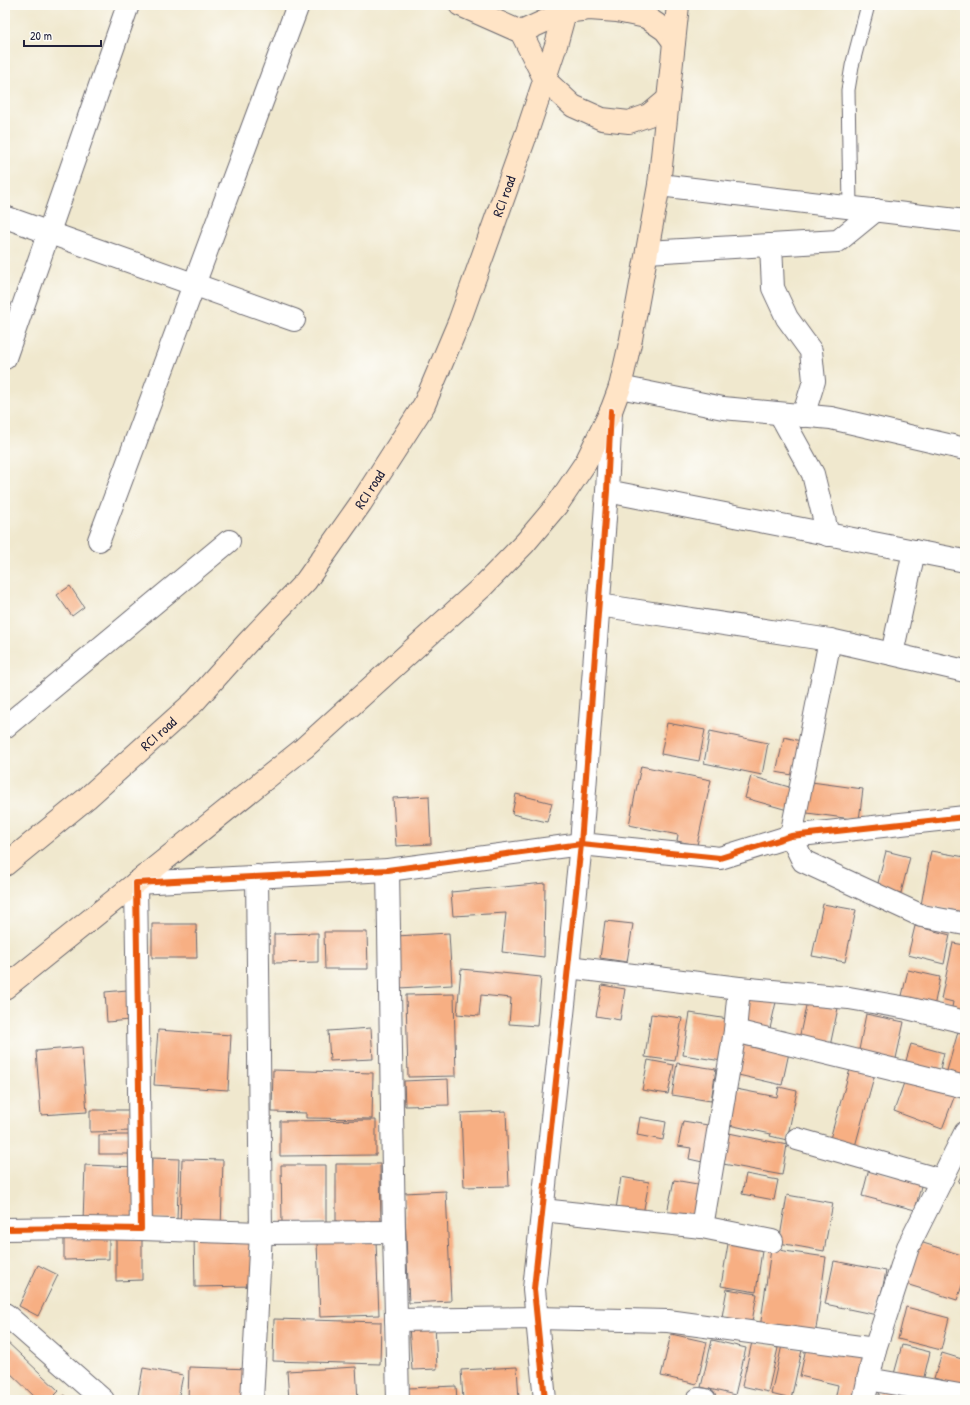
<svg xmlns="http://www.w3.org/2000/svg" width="970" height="1405" font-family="'Patrick Hand',sans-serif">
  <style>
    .building { fill: #f7af83 }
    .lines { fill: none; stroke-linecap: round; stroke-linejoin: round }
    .service-casing { stroke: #6a676e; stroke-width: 15 }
    .minor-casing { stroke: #6a676e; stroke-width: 24 }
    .tertiary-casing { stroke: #6a676e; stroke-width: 24 }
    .secondary-casing { stroke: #6a676e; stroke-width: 24 }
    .service { stroke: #fff; stroke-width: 13 }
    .minor { stroke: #fff; stroke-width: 22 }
    .tertiary { stroke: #fff; stroke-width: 22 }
    .secondary { stroke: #ffe4c6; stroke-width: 22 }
    .cycleway-casing { stroke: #fdfcf7; stroke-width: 8 }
    .cycleway { stroke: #e8590c; stroke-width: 6 }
    .labels { text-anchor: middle; stroke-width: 3; stroke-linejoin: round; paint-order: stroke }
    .street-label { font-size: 14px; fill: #22223b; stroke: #fdfcf7 }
  </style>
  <rect width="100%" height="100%" fill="#fdfcf7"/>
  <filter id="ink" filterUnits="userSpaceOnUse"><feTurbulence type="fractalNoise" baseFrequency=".025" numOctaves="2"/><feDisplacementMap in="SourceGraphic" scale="8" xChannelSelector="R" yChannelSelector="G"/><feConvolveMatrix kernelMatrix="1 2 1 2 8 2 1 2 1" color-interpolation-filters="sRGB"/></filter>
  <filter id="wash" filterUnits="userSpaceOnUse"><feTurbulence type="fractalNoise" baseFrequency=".012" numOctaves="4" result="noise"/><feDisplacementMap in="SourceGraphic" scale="16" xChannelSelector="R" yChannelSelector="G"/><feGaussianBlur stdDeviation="0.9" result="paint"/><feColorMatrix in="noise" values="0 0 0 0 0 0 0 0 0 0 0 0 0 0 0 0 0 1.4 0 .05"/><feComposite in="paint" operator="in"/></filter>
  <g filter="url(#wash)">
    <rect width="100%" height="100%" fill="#f0e8ce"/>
    <g id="blocks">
      <g class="building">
        <path d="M70,586L84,607L72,616L57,595Z"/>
        <path d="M667,723L705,730L699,761L661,754Z"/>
        <path d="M710,731L768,743L762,775L704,763Z"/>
        <path d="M784,737L805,742L797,776L776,772Z"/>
        <path d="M641,766L711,780L697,845L677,841L678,835L629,825Z"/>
        <path d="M751,776L796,789L791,811L745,798Z"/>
        <path d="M804,781L863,789L859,820L800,812Z"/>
        <path d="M516,794L552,803L547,822L512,814Z"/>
        <path d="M429,796L431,844L396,846L393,798Z"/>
        <path d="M886,851L910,857L901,893L877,887Z"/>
        <path d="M931,851L965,857V903L963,912L921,905Z"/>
        <path d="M545,883L544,957L502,952L506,913L453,916L451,892Z"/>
        <path d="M823,904L856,910L845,962L812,956Z"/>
        <path d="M605,921L633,924L627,962L600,958Z"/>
        <path d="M152,924H196L197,958H152Z"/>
        <path d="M915,926L950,935L944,964L908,955Z"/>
        <path d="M324,932H367L368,969H325Z"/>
        <path d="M318,933V962L274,963V934Z"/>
        <path d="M449,933L452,985L399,988L396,936Z"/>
        <path d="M953,943L965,945V1020L950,1017L953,1002L941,999Z"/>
        <path d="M461,969L541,977L537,1026L509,1024L511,998L481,995L479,1016L457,1014Z"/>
        <path d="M908,970L940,977L934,1007L901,1000Z"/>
        <path d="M602,985L625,989L620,1020L596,1016Z"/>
        <path d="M127,990L129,1020L107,1022L105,992Z"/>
        <path d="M454,994L456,1076L408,1077L406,995Z"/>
        <path d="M747,996L776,1002L769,1033L741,1026Z"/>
        <path d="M807,1001L838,1008L829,1051L798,1044Z"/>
        <path d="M690,1013L728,1019L722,1061L683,1055Z"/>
        <path d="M651,1014L682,1018L675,1061L645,1057Z"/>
        <path d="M866,1014L904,1022L895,1063L858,1055Z"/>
        <path d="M371,1028L373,1059L330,1061L328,1031Z"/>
        <path d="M158,1030L231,1035L228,1090L154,1085Z"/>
        <path d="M958,1032L965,1034V1064L961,1078L946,1074Z"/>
        <path d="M742,1037L790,1048L782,1085L734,1074Z"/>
        <path d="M911,1044L944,1053L939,1073L905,1064Z"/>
        <path d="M82,1047L87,1112L41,1115L36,1051Z"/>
        <path d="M648,1060L674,1065L668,1094L642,1090Z"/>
        <path d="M677,1063L716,1069L711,1101L672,1095Z"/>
        <path d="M851,1066L875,1073L854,1150L829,1142Z"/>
        <path d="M273,1070L373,1073L372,1119L306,1118V1113L272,1112Z"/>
        <path d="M906,1077L955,1095L942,1129L894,1111Z"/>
        <path d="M448,1079L449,1105L405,1106L404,1081Z"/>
        <path d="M779,1087L797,1091L787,1140L770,1136L771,1134L729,1125L736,1089L777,1097Z"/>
        <path d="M90,1110H133L134,1131L90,1132Z"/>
        <path d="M506,1111L509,1186L464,1187L461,1113Z"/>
        <path d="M640,1117L666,1122L663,1140L637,1135Z"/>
        <path d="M376,1120V1155L280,1156V1121Z"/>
        <path d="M683,1121L714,1126L707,1163L689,1159L691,1148L678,1146Z"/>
        <path d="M724,1132L787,1145L782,1175L718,1163Z"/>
        <rect x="99" y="1135" width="35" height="19"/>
        <path d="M152,1158L179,1159L177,1220L150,1219Z"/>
        <path d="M182,1159L223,1160L221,1230L180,1229Z"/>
        <path d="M336,1164H380L381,1227H336Z"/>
        <path d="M85,1165L137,1167L135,1223L83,1221Z"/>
        <path d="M281,1165H326V1223H282Z"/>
        <path d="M965,1168V1185L958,1182Z"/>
        <path d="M869,1169L922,1182L915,1210L862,1196Z"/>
        <path d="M746,1174L778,1180L774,1200L742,1194Z"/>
        <path d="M621,1177L649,1182L643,1214L616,1209Z"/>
        <path d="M674,1180L703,1185L696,1219L667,1213Z"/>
        <path d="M446,1191L451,1301L409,1303L404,1193Z"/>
        <path d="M787,1195L833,1203L824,1251L779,1243Z"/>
        <path d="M116,1232H142V1280L116,1281Z"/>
        <path d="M109,1233V1259L64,1260V1234Z"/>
        <path d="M253,1234L254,1286L195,1287L194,1235Z"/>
        <path d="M729,1238L763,1244L756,1292L721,1286Z"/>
        <path d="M376,1241L379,1315L320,1317L317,1243Z"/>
        <path d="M920,1242L965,1256V1277L957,1300L906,1284Z"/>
        <path d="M771,1249L826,1257L815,1336L760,1328Z"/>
        <path d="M834,1261L886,1271L877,1315L825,1304Z"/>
        <path d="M38,1265L58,1275L38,1316L19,1306Z"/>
        <path d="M727,1289L757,1294L751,1327L721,1322Z"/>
        <path d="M906,1307L949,1318L941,1350L898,1339Z"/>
        <path d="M274,1319L381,1322L380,1364L273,1361Z"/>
        <path d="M435,1323L437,1369L412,1370L409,1325Z"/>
        <path d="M671,1334L707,1342L697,1384L661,1376Z"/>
        <path d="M5,1340L59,1391L50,1400H38L5,1368Z"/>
        <path d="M712,1340L746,1348L735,1395L701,1387Z"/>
        <path d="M752,1342L778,1348L768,1392L742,1386Z"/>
        <path d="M807,1343L863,1356L853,1400H835L838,1385L800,1376Z"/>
        <path d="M782,1345L802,1350L791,1399L771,1394Z"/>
        <path d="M902,1345L930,1352L923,1381L894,1374Z"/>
        <path d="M942,1353L965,1360V1387L934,1378Z"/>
        <path d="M189,1367L251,1369L250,1400H188Z"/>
        <path d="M356,1367L358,1400H289L287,1371Z"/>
        <path d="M517,1367L519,1400H463L461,1370Z"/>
        <path d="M143,1368L183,1375L178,1400H161L138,1396Z"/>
        <path d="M456,1386L457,1400H408V1388Z"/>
        <path d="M880,1390L921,1399V1400H878Z"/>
        <path d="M65,1395L69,1400H58Z"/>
      </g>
    </g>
  </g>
  <g filter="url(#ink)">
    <use href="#blocks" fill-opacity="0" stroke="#6a676e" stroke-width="1"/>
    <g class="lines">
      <g class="service-casing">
        <path id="service" d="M850,207L848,90L852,66L868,5"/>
      </g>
      <g class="minor-casing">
        <g id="minor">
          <path d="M659,185L965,221"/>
          <path d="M5,217L294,320"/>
          <path d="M771,245L773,288L787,318L811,351L814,381L803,416"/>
          <path d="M647,252L838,241L876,210"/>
          <path d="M5,358L128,5"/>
          <path d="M620,387L723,408L831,418L965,449"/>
          <path d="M780,414L813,474L828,535"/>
          <path d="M607,491L965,561"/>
          <path d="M99,540L298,5"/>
          <path d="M599,605L830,640L892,654L965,671"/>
          <path d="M830,640L791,836L803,861L922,916L965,924"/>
          <path d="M892,654L914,551"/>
          <path d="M5,727L229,541"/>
          <path d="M388,870L394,1232L398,1400"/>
          <path d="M568,967L739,988L849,998L907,1008L965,1022"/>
          <path d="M735,1031L965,1087"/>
          <path d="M797,1139L941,1180"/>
          <path d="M542,1210L702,1227L772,1241"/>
          <path d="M702,1227L735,1031L739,988"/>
          <path d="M5,1229L80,1228L141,1229L136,883"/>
          <path d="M141,1229L261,1233L394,1232"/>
          <path d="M5,1314L103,1400"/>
          <path d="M396,1320L536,1318L668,1321L875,1349"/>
          <path d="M868,1379L965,1396"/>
          <path d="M698,1399L705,1400"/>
          <path d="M252,1400L261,1233L257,876"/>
          <path d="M864,1400L875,1349L908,1247L965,1133"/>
        </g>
      </g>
      <g class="tertiary-casing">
        <g id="tertiary">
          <path d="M136,883L388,870L581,844L720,858L791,836L965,817"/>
          <path d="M545,1400L534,1289L581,844L607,491L611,411"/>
        </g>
      </g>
      <g class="secondary-casing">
        <g id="secondary">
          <path d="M460,5L521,32L545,80L573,106L602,119L629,122L649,115L667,100"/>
          <path d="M521,32L565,12L589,9L617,11L646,17L665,30L674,42"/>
          <path id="s1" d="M5,865L87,798L195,701L247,643L306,581L361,503L424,405L459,322L527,132L556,45L567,5"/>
          <path d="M5,988L304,748L482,587L525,543L557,505L586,462L611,411L620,387L631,339L659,185L678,5"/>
        </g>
      </g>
      <use href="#service" class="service"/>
      <use href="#minor" class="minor"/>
      <use href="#tertiary" class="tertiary"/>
      <use href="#secondary" class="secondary"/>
      <g class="cycleway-casing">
        <g id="cycleway">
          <path d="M5,1229L80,1228L141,1229L136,883L388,870L581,844L720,858L791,836L965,817"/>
          <path d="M545,1400L534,1289L581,844L607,491L611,411"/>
        </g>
      </g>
      <use href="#cycleway" class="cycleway"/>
    </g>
  </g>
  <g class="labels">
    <g class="street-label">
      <text dy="5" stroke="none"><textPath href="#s1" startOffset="850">RCI road</textPath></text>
      <text dy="5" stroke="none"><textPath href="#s1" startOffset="526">RCI road</textPath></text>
      <text dy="5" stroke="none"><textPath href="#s1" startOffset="202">RCI road</textPath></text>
    </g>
  </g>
  <rect width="970" height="1405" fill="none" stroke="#fdfcf7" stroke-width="20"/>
  <path d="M24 40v6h77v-6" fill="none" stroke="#22223b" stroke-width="2"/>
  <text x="30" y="40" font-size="12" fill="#22223b" stroke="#fdfcf7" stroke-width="3" paint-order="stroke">20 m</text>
</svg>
